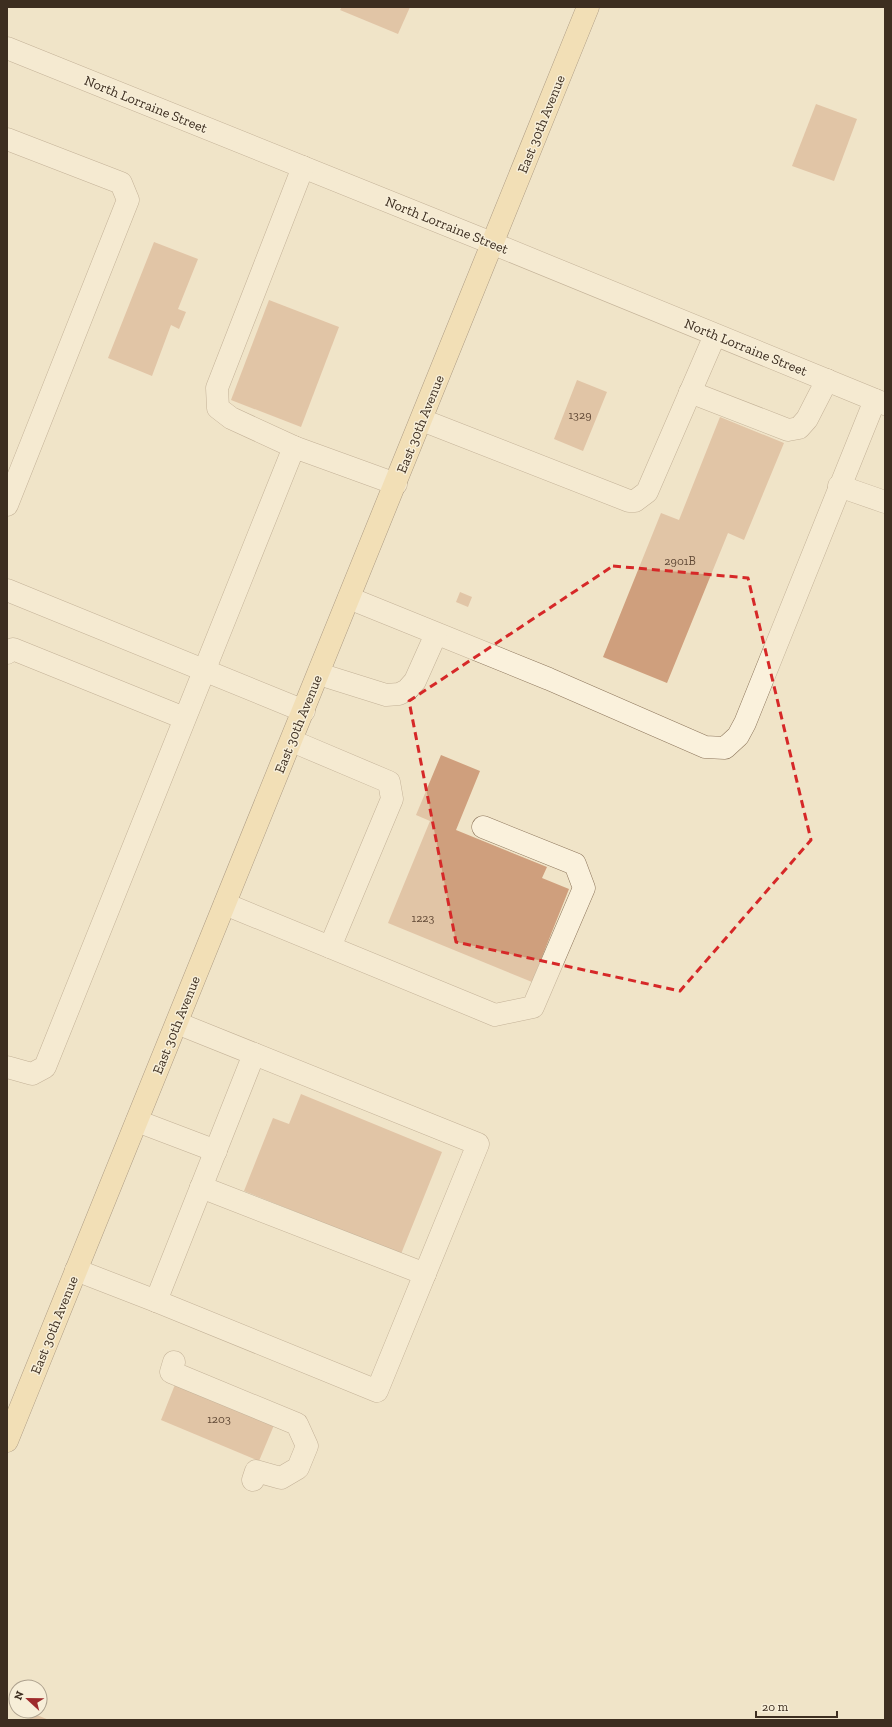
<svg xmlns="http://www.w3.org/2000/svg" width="892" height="1727" font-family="'Zilla Slab',serif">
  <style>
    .building { fill: #cf9f7d }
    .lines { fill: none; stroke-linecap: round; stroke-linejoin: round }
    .minor-casing { stroke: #8d765c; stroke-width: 23 }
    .major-casing { stroke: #5b4430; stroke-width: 23 }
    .minor { stroke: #faf1dc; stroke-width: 22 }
    .major { stroke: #f3d9a0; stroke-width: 22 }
    .marked { fill: none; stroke: #d62828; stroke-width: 3; stroke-dasharray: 8 5; stroke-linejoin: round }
    .labels { text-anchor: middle; stroke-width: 3; stroke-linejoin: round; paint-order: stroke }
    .number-label { font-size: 12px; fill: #624a37 }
    .street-label { font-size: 14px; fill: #3d2e20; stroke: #f7eed8 }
  </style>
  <rect width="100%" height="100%" fill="#f0e4c8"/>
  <g class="building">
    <path d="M342,7H410L398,34L340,10Z"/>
    <path d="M816,104L857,119L834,181L792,166Z"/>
    <path d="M154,242L198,259L178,309L186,312L179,329L171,325L152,376L108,358Z"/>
    <path d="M269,300L339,327L301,427L231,400Z"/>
    <path d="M577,380L607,392L583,451L554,439Z"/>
    <path d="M720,417L784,443L744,540L728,533L667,683L603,657L661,513L679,520Z"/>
    <path d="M460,592L472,597L468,607L456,602Z"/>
    <path d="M441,755L480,771L456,830L547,867L542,878L569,889L532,982L388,923L430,821L416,815Z"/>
    <path d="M301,1094L442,1152L401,1254L244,1191L273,1118L289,1124Z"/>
    <path d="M178,1377L277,1418L259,1461L161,1420Z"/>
    <path d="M32,1713L49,1720H29Z"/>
  </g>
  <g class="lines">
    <g class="minor-casing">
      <g id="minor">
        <path d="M7,48L494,244L885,404"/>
        <path d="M7,139L121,183L128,200L7,505"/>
        <path d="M690,392L788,430L799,428L807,419L827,380"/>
        <path d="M422,420L629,501H635L647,492L715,335"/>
        <path d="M294,447L231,418L218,408L217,388L303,167"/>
        <path d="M839,486L885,502"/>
        <path d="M7,590L304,711"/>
        <path d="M349,598L549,679L705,747L725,748L738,736L745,723L875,400"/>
        <path d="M7,653L13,649L184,718"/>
        <path d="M319,674L386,695L399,694L407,690L415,681L436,634"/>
        <path d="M292,741L389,782L392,799L330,947"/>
        <path d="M225,904L495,1015L533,1007L584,888L575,864L483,827"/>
        <path d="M7,1067L32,1074L45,1067L294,447L396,484"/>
        <path d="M137,1121L216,1151"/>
        <path d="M201,1187L425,1274"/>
        <path d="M76,1270L156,1301L377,1391L478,1144L177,1023"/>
        <path d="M156,1301L254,1054"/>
        <path d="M174,1362L171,1372L297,1424L307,1446L298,1468L281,1478L256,1471L253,1480"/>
      </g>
    </g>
    <g class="major-casing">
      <path id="major" d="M7,1441L588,7"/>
    </g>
    <use href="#minor" class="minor"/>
    <use href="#major" class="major"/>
  </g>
  <path d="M0 0H892V1727H0ZM613,566L748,578L811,840L680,991L456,942L409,701Z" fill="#f0e4c8" fill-opacity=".55" fill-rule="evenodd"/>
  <path class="marked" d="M613,566L748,578L811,840L680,991L456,942L409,701Z"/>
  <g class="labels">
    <g class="number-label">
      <text x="580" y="419">1329</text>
      <text x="680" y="565">2901B</text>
      <text x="423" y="922">1223</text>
      <text x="219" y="1423">1203</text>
    </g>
    <g class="street-label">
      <text transform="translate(146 104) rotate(22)" y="5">North Lorraine Street</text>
      <text transform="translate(541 124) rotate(-68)" y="5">East 30th Avenue</text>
      <text transform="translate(447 225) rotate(22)" y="5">North Lorraine Street</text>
      <text transform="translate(746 347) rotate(22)" y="5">North Lorraine Street</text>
      <text transform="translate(420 424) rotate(-68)" y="5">East 30th Avenue</text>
      <text transform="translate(298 724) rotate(-68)" y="5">East 30th Avenue</text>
      <text transform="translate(176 1025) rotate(-68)" y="5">East 30th Avenue</text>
      <text transform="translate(54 1325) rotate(-68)" y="5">East 30th Avenue</text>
    </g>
  </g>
  <rect width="892" height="1727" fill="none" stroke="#3d2e20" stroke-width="16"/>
  <g transform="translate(28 1699) rotate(292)"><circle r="19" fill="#f7eed8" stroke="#ada18e"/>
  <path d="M0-3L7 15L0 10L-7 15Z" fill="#9e2a2b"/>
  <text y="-6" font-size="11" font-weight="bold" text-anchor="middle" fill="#3d2e20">N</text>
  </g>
  <path d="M756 1711v6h81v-6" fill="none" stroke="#3d2e20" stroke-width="2"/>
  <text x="762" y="1711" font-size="12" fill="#3d2e20" stroke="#f7eed8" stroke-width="3" paint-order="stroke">20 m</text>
</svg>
